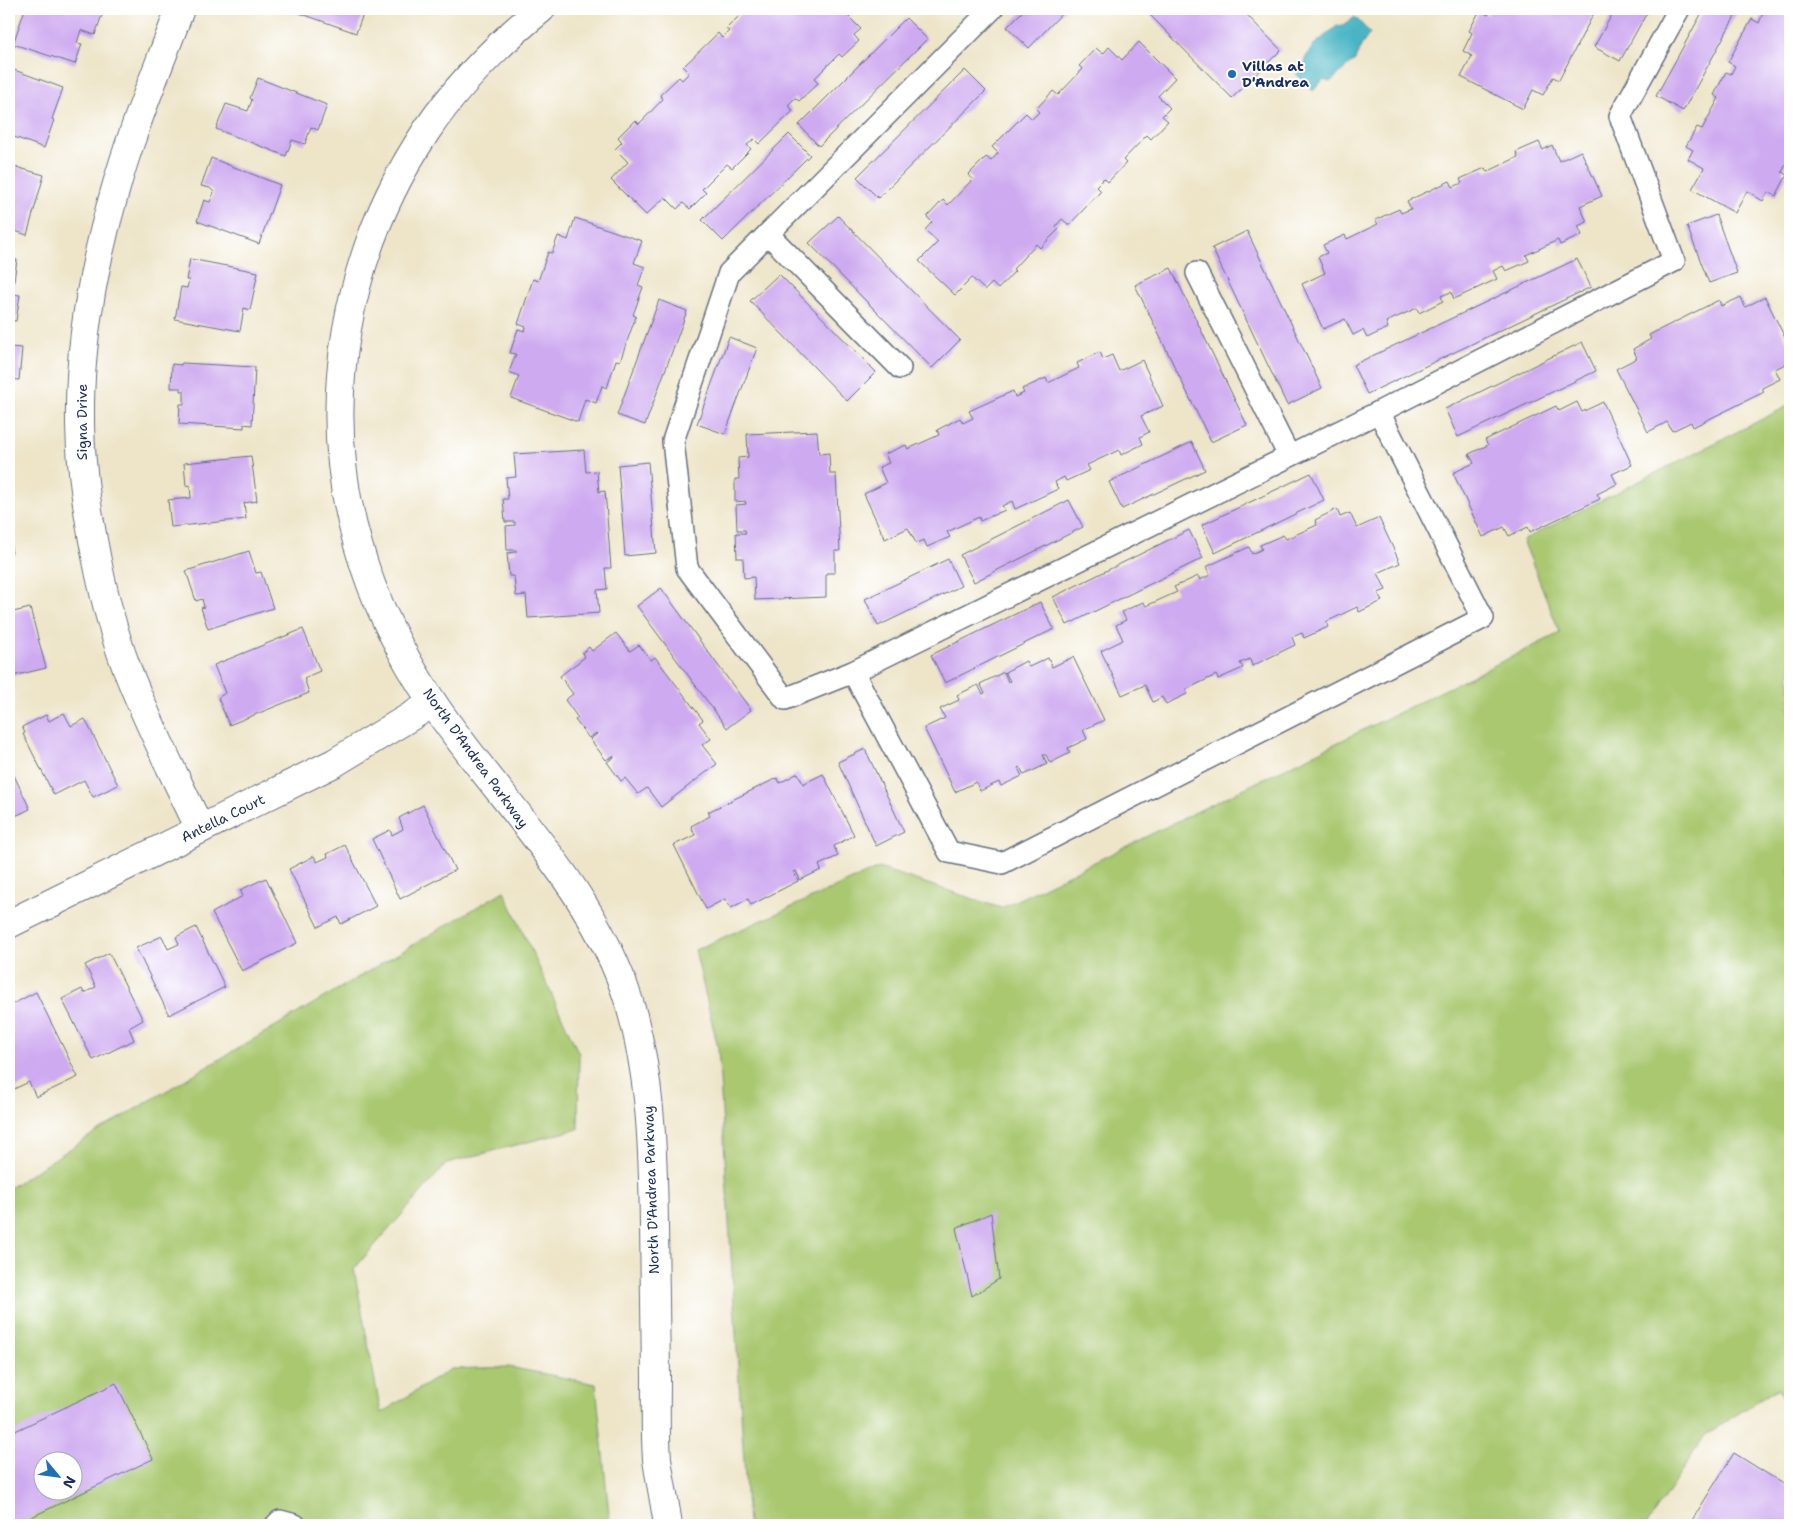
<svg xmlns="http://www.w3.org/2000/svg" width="1799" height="1534" font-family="'Shantell Sans',sans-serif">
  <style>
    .green { fill: #a9c870; stroke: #627c67; fill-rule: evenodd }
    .water { fill: #48b5c4; stroke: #327291 }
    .building { fill: #ceaaf0; fill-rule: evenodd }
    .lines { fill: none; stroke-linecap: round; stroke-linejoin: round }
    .lane-casing { stroke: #656f83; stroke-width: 24 }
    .street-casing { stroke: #656f83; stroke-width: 30 }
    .secondary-casing { stroke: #656f83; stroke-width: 30 }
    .lane { stroke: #fff; stroke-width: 21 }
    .street { stroke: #fff; stroke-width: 28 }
    .secondary { stroke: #fff; stroke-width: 28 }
    .poi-dot { fill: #1f6fb2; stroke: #fff; stroke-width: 2 }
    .labels { text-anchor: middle; stroke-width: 4; stroke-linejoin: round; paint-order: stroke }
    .poi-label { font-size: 14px; font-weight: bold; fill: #1b2f5e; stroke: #fff; text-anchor: start }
    .street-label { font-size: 14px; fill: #1b2f5e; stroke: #fff }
  </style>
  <rect width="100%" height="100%" fill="#fff"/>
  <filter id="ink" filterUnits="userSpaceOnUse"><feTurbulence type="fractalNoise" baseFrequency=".02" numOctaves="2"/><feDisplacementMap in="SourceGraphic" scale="10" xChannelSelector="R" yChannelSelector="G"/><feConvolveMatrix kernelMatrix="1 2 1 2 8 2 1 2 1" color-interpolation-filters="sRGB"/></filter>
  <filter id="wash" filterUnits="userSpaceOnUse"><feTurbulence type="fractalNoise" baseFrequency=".0096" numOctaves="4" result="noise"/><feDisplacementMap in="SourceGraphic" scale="20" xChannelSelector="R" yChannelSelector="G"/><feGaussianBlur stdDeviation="1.12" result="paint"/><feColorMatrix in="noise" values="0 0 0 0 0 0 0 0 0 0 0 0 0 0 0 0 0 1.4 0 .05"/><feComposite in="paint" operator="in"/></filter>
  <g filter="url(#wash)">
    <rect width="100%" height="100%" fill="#eee5c9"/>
    <g class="green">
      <path d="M1790,405V1416L1778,1388L1705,1435L1647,1525H748L718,1048L695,950L879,868L1001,908L1560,633L1523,540Z"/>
      <path d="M504,891L579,1054L578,1129L447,1163L354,1269L381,1413L451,1369L509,1367L596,1384L610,1525H9V1188L90,1136ZM42,1462H72V1492H42Z"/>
    </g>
    <path class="water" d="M1355,17L1370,33L1361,46L1355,60L1330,82L1323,80L1313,91L1296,74L1305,64L1306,57L1314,45L1337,26H1343Z"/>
    <g id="blocks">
      <g class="building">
        <path d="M25,9H104L95,35L81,30L77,43L82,44L75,64L13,44Z"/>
        <path d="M288,9H365L356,33Z"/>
        <path d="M755,9H856L848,16L861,29L854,35L859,41L842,57L839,54L814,79L818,83L799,101L795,98L788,105L793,111L759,144L754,139L747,145L751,149L732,168L727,164L702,189L706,193L690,209L683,203L677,209L665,197L646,215L611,180L628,162L615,149L622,142L618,137L635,120L639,124L663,99L660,95L679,77L682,80L689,73L683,67L718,33L722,38L729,31L726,29L745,10L749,14Z"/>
        <path d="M1025,9H1066L1029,48L1007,27Z"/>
        <path d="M1156,9H1241L1281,50L1232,98L1150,15Z"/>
        <path d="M1481,9H1591L1595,11L1559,80L1553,77L1543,95L1533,90L1523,109L1461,77L1472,56L1463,51L1472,33L1469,31L1480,10L1488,15L1489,13Z"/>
        <path d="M1615,9H1649L1620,61L1594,47Z"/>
        <path d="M1704,9H1739L1683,111L1656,96Z"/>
        <path d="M1761,9H1790V157L1782,172L1787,175L1776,196L1768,192L1763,201L1747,191L1735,213L1692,189L1704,168L1688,159L1693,150L1686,146L1697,127L1702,129L1719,98L1714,95L1726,72L1731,74L1735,66L1728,62L1752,19L1759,23L1763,13L1760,11Z"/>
        <path d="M906,18L927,39L819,146L799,125Z"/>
        <path d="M1139,42L1175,78L1158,96L1170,108L1162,116L1168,121L1151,139L1147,135L1123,160L1126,163L1108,182L1104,178L1096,186L1101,191L1069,225L1062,219L1056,226L1059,229L1040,248L1036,244L1013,269L1015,271L998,289L992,283L985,290L972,278L955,295L919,261L938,242L925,230L932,222L927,217L943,200L948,205L973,179L968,175L986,157L991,161L998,153L992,147L1026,113L1032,119L1039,112L1036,109L1053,91L1058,95L1083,69L1079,66L1096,48L1103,54L1109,47L1122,60Z"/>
        <path d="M9,68L63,88L52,119L54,120L44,148L9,135Z"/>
        <path d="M965,70L986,91L878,198L857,177Z"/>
        <path d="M258,78L327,105L318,130L311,127L305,144L292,140L286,156L216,129L226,104L248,111L252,100L250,98Z"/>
        <path d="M789,134L810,155L723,241L702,220Z"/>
        <path d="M1539,142L1543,150L1552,145L1559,161L1581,151L1602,196L1580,206L1587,222L1578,226L1582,235L1560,245L1558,240L1526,255L1529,261L1506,271L1503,266L1493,271L1497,279L1454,299L1451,292L1441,296L1443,301L1419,313L1417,308L1386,322L1388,328L1367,338L1363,330L1353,335L1345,319L1323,329L1302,284L1325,273L1318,257L1327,253L1323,245L1345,235L1347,239L1378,224L1375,220L1399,209L1401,213L1411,209L1407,201L1450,181L1453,187L1462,183L1460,179L1485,168L1487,172L1518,157L1516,152Z"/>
        <path d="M211,158L280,185L259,244L197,221L204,200L210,202L214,192L210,188L201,186Z"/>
        <path d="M9,165L44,175L27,235L9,229Z"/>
        <path d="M1716,215L1737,273L1709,283L1687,226Z"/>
        <path d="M838,216L960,340L932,368L809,243Z"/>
        <path d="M575,218L642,241L634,263L645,267L638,285L643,287L633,315L636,316L620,361L616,360L607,388L602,386L596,403L585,399L578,422L511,398L519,376L509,372L516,354L510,353L518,329L525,331L526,327L518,324L533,279L538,281L548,252L552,253L558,236L568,240Z"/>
        <path d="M1247,231L1322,388L1287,405L1212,248Z"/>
        <path d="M9,259L17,260L12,294L20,295L16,321L9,320Z"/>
        <path d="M190,259L258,272L250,310L244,308L240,331L175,319L181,287L187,288L189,280H186Z"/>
        <path d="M1577,259L1591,287L1367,394L1353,365Z"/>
        <path d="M1171,268L1247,425L1211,442L1135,285Z"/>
        <path d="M779,274L876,372L847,401L750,301Z"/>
        <path d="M1741,297L1745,307L1765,297L1790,348V362L1775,369L1780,379L1762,388L1764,392L1693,427L1691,422L1672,431L1667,422L1648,432L1616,369L1637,358L1633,349L1651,339L1649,335L1719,300L1721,306Z"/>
        <path d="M659,300L687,311L645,425L617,415Z"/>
        <path d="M729,337L757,348L725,434L697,424Z"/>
        <path d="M1582,342L1596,371L1458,437L1445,409Z"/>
        <path d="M9,347L22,348L19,380L11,379L10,393H9Z"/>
        <path d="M1100,352L1103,359L1112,355L1119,371L1142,360L1163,406L1141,416L1149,432L1140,437L1143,444L1121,455L1119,450L1087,465L1090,470L1066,481L1064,477L1055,482L1058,489L1015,509L1012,501L1002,506L1005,510L980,521L979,517L947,532L950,537L927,547L924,540L916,543L908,528L885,539L864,494L886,483L879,467L889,463L885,454L906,445L908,449L939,435L937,430L960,418L963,423L973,418L969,411L1013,391L1015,397L1024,393L1022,389L1046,378L1048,383L1079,368L1077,363Z"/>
        <path d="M182,363L255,367L252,425L244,424V428L179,424L180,404H184V391H181V388H171L172,364L181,365Z"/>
        <path d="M1577,402L1582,412L1603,402L1632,465L1612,474L1617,484L1597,494L1600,499L1530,532L1528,527L1509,536L1504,527L1483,537L1453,473L1474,463L1469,454L1488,445L1485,440L1556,406L1559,411Z"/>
        <path d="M817,431L819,454L829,453L830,474H836L840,551H835V573H826V597L755,600L754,577L744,578L743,558H737L736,533H746L745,530H737L736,505L746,504L745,501L735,502V479H739L738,458L748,457L747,434Z"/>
        <path d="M1192,442L1205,470L1122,509L1109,482Z"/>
        <path d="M584,450L586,472L597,471L599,492L605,491L611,568H605L607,589L597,590L599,613L528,618L526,595L516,596L514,576H509L507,553L516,552V550H507L506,526L515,525V522H505L503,499H508L506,478L516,477L514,454Z"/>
        <path d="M251,456L257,501L244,503L246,519L171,527L168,500L191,498L190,485L186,486L184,463Z"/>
        <path d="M648,462L656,553L625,556L618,465Z"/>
        <path d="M1311,473L1324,500L1215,553L1202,525Z"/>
        <path d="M1069,500L1083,527L974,582L960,555Z"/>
        <path d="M1337,509L1340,517L1350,513L1357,528L1379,518L1400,563L1378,573L1386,590L1378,593L1382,601L1359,612L1357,607L1326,622L1328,627L1304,638L1302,633L1292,637L1295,645L1252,666L1250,659L1240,663L1243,668L1218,679L1216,675L1185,690L1187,694L1166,704L1162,697L1153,702L1145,685L1122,695L1101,651L1123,640L1116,625L1126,620L1122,612L1143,602L1146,606L1177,592L1174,587L1198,576L1200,580L1210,575L1206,567L1249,547L1252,554L1262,549L1260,545L1283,535L1286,539L1317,525L1315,520Z"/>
        <path d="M1189,530L1203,558L1067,625L1053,597Z"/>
        <path d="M9,537L12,553H9Z"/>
        <path d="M249,551L256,573L261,572L273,608L208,629L201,608L204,607L202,599L196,601L186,571Z"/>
        <path d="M948,559L961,586L878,626L865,599Z"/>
        <path d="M661,588L751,710L727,728L637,606Z"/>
        <path d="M1040,602L1054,629L945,683L931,655Z"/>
        <path d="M30,608L46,668L9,677V613Z"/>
        <path d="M303,629L320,671L304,678L309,693L229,725L218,698L225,693L214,665Z"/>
        <path d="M616,633L630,651L639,645L651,660L655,657L703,720L699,723L711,739L702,745L717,764L661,807L647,788L638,794L625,778L621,781L607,762L614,757L613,756L606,760L590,739L597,734L596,733L589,738L575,720L578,718L565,700L573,694L560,676L585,657L582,653L589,647L592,651Z"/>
        <path d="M1073,657L1104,720L1083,730L1087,739L1068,748L1070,753L1050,763L1046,755H1043L1047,764L1024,775L1020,767L1018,768L1022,776L1001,786L999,782L980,791L976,782L955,792L924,728L945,718L940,709L959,700L957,695L978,685L983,694L985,693L980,684L1004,672L1008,682L1010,681L1005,672L1026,661L1029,667L1048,658L1052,667Z"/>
        <path d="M64,713L71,726L85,719L118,785L93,797L84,780L54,795L23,734L25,733L22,727L46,715L49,721Z"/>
        <path d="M865,749L904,832L876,846L838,762Z"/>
        <path d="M9,765L30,809L9,819Z"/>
        <path d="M798,773L803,784L823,774L854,835L834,846L838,856L819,865L821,870L800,880L796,871L794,872L798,881L751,905L748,899L731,908L725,899L706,909L674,845L695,835L691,826L710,816L708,812L777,778L780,783Z"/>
        <path d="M423,805L455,870L400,899L372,839L390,830L392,835L403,829L399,818Z"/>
        <path d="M345,845L376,906L341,924L338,917L318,927L289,869L314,856L317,862L328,857L327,854Z"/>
        <path d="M266,878L297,943L242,971L212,913L243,896L240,890Z"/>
        <path d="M196,927L225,987L169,1015L136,948L162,936L168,949L179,944L176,937Z"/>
        <path d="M109,953L143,1020L129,1028L134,1040L93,1060L62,999L82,989L84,993L96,987L85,965Z"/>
        <path d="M36,992L78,1077L36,1097L29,1082L14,1089L9,1078V1006Z"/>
        <path d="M991,1213L999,1279L972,1296L956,1228Z"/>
        <path d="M116,1383L153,1459L15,1525H9V1434ZM42,1462H72V1492H42Z"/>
        <path d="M1734,1453L1790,1488V1525H1689Z"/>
      </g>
    </g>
  </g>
  <g filter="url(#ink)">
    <use href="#blocks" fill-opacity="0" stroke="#656f83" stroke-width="1"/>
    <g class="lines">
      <g class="lane-casing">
        <g id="lane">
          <path d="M992,9L729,273L673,441L687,568L785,699L853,672L1379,412L1674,261L1620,116L1679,9"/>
          <path d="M768,234L900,368"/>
          <path d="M1197,273L1289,456"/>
          <path d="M853,672L949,852L1002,863L1483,618L1379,412"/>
          <path d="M276,1525L280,1521L295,1525"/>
        </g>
      </g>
      <g class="street-casing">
        <g id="street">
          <path d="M180,9C158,69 132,129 115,191C89,280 73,379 83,472C85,495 89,517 93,540C101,584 111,627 127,669C148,724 175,776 200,829"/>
          <path d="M9,924L334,763L433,703"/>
        </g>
      </g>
      <g class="secondary-casing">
        <path id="secondary" d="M541,9C498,44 458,84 427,130C346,251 317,404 358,545C374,601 401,655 433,703C500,802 593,886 629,1002C651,1075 653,1150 654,1225C655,1276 655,1326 656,1376C656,1403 655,1432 657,1459C660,1481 665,1503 668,1525"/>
      </g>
      <use href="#lane" class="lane"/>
      <use href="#street" class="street"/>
      <use href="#secondary" class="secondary"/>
    </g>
  </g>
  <circle class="poi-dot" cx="1232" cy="74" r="5"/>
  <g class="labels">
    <g class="poi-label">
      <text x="1242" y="71">Villas at<tspan x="1242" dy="16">D'Andrea</tspan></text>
    </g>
    <g class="street-label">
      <text transform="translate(82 422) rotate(-90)" y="5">Signa Drive</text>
      <text transform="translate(476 758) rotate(54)" y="5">North D'Andrea Parkway</text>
      <text transform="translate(223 818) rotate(-26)" y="5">Antella Court</text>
      <text transform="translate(651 1190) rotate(-92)" y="5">North D'Andrea Parkway</text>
    </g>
  </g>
  <rect width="1799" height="1534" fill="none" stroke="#fff" stroke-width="30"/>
  <g transform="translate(58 1476) rotate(119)"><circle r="24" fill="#ffffff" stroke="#a4acbf"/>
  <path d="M0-4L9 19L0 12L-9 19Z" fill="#1f6fb2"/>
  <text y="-8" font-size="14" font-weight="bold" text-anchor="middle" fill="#1b2f5e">N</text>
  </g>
</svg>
